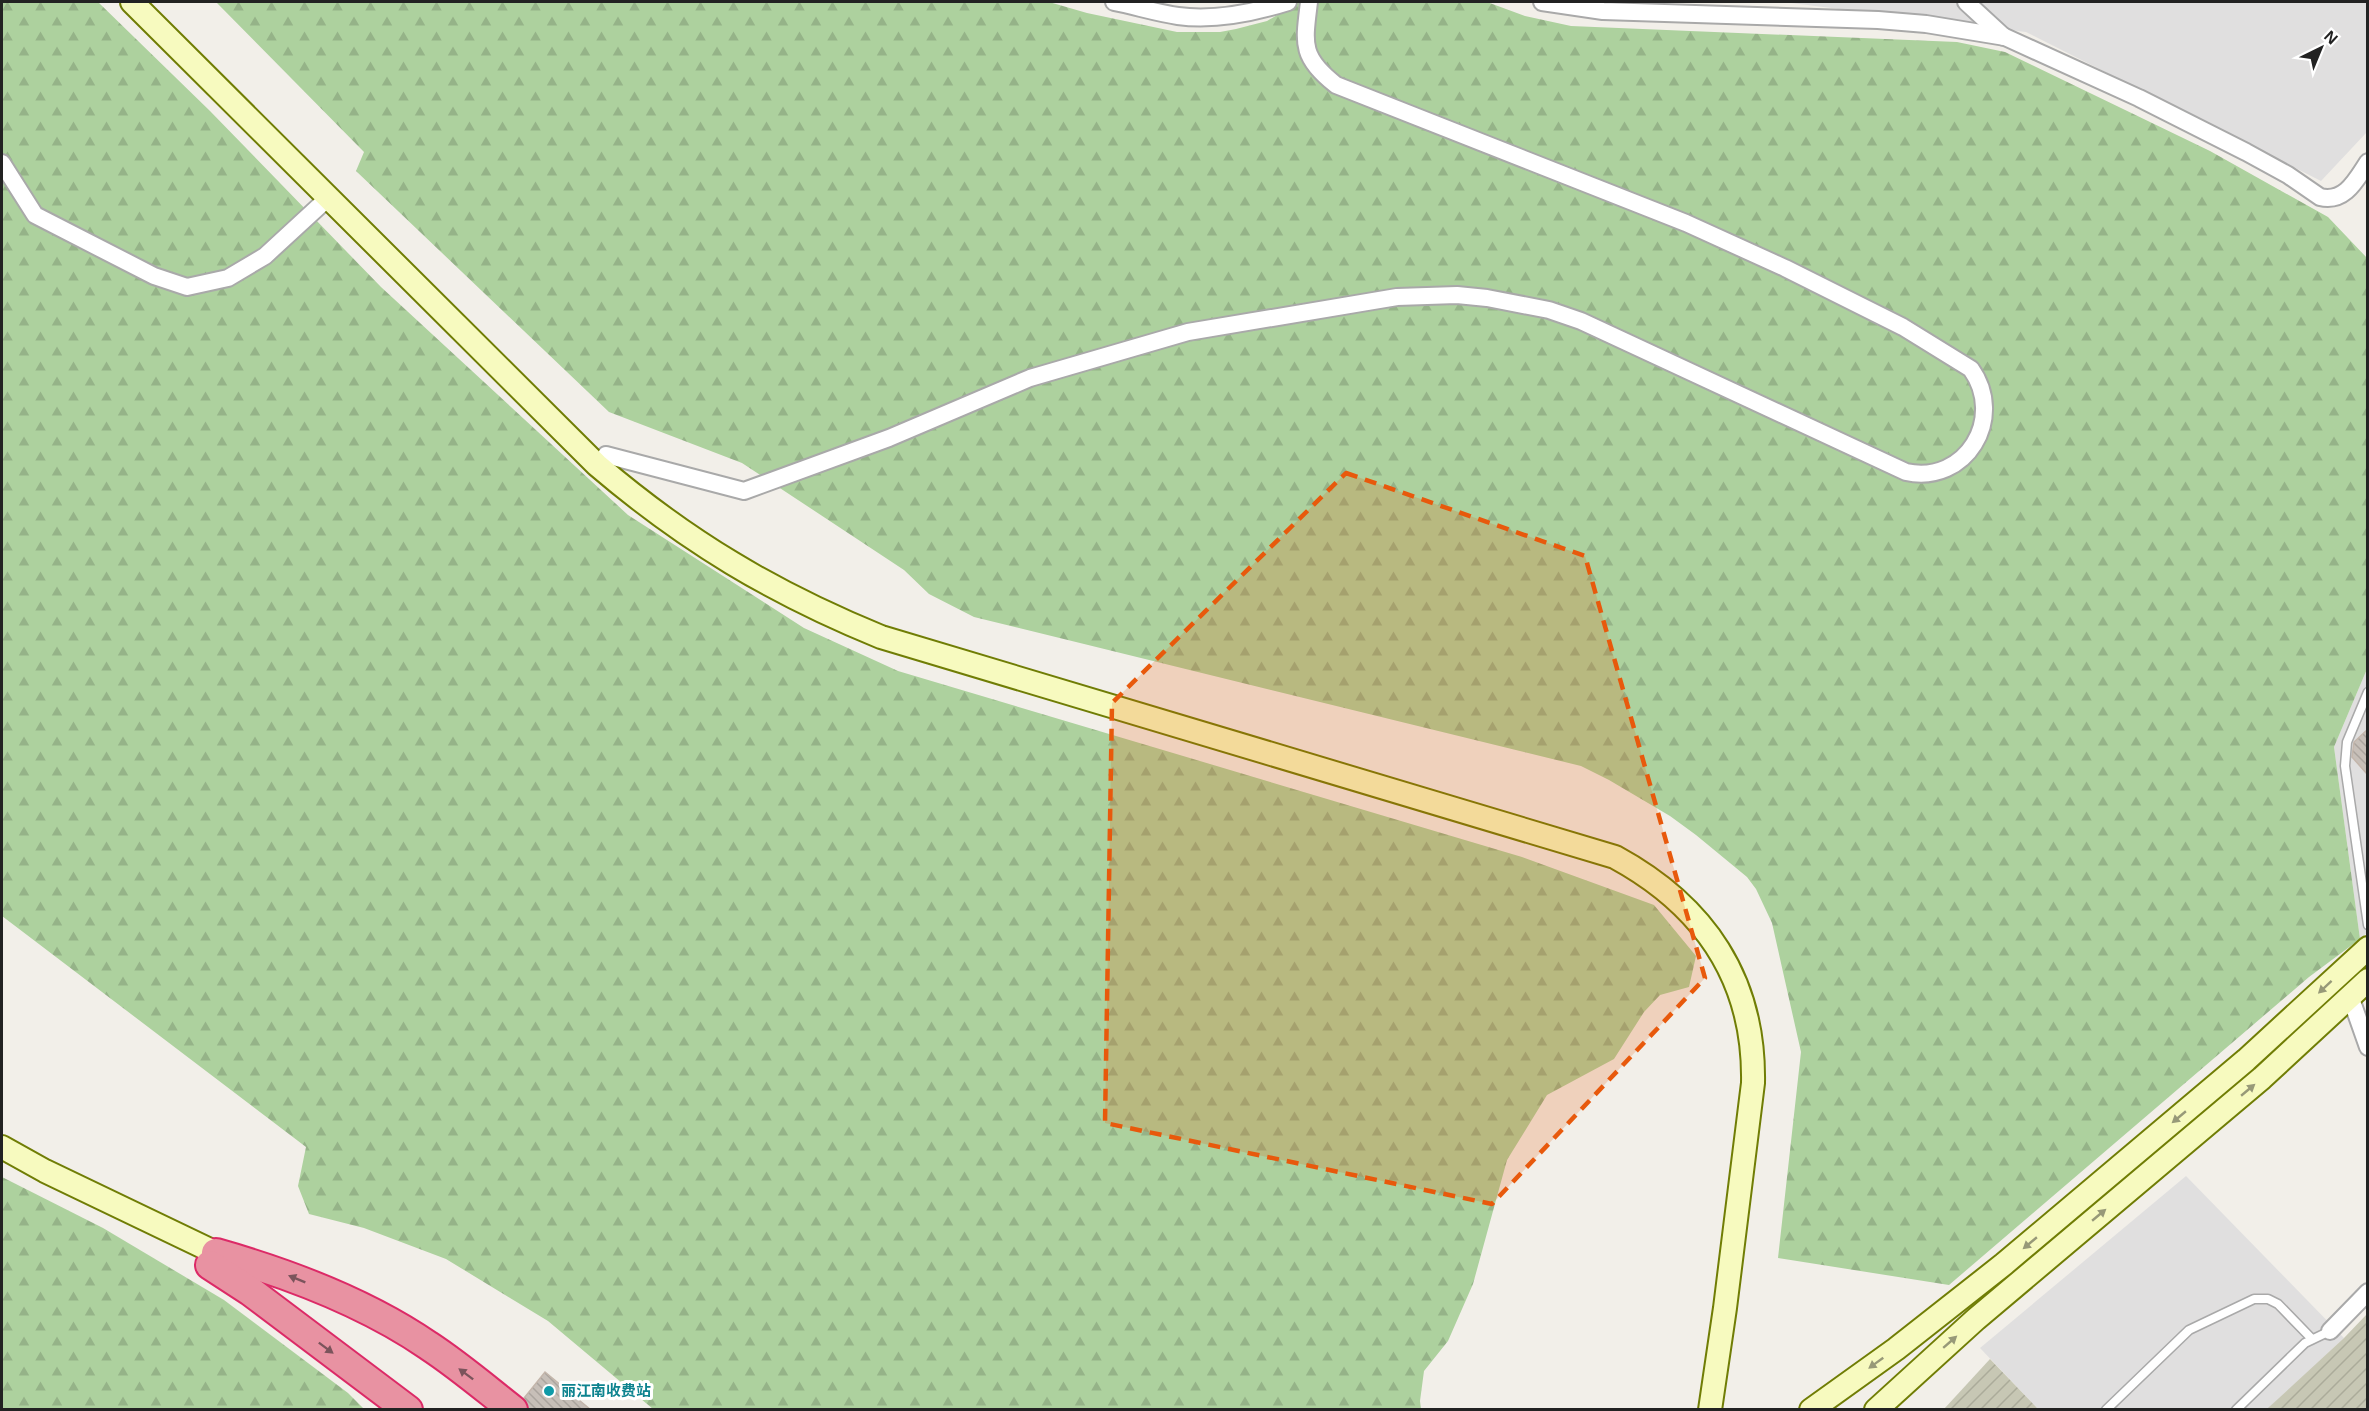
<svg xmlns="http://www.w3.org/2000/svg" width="2369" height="1411" font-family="Helvetica,'Noto Sans SC',sans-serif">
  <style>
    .residential { fill: #e0dfdf }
    .construction { fill: url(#construction-furrows) }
    .forest { fill: url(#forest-firs) }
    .building { fill: url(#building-back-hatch); stroke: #c4b6ab; stroke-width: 1.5 }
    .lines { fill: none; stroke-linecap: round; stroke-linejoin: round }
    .lane-casing { stroke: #a9a9a9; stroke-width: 11 }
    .street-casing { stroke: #a9a9a9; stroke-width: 20 }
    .secondary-casing { stroke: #707d05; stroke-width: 26 }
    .highway-casing { stroke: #dc2a67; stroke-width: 32 }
    .lane { stroke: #fff; stroke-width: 8 }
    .street { stroke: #fff; stroke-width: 16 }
    .secondary { stroke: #f7fabf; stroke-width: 22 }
    .highway { stroke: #e892a2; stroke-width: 28 }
    .oneway { fill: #979978 }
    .oneway2 { fill: #7b545c }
    .marked { fill: #e8590c; fill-opacity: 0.2; stroke: #e8590c; stroke-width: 4.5; stroke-dasharray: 12 8; stroke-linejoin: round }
    .culture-dot { fill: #0f9aa8; stroke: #fff; stroke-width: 2 }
    .labels { text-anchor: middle; stroke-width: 6; stroke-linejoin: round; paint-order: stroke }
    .culture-label { font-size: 15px; font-weight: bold; fill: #0d838f; stroke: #fff; text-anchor: start }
  </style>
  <defs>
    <pattern id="construction-furrows" width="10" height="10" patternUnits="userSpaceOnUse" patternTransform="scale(1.5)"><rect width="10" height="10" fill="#c7c7b4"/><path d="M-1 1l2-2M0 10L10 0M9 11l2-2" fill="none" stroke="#abab9a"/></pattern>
    <pattern id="forest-firs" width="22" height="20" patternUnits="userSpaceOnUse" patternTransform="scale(1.5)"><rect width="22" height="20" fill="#add19e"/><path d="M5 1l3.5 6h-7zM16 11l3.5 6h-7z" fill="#95b388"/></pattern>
    <pattern id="building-back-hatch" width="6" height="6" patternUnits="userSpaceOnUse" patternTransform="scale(1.5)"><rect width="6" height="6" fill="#c7bfb8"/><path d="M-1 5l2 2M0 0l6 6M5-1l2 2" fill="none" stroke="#aba49e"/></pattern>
  </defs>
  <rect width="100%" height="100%" fill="#f2efe9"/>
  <g class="residential">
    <path d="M1783,2H2367V132L2321,181L2026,32Z"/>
    <path d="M2367,669L2368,932L2360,939L2334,747Z"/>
    <path d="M2186,1176L2344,1338L2267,1410L2038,1409L1980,1348Z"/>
  </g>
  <g class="construction">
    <path d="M2367,1314V1409H2267L2344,1338Z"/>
    <path d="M1990,1359L2038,1409H1944Z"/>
  </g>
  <g class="forest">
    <path d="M2,2H98L210,111L381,287L628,515L804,628L898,671L1522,857L1654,905L1696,956L1689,987L1660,995L1644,1012L1614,1059L1547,1095L1507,1160L1473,1284L1448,1341L1424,1371L1420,1401L1421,1409H653L548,1321L446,1259L364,1228L309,1214L298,1186L306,1147L2,916Z"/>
    <path d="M216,2H1049L1087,13L1177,32H1220L1236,29L1267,21L1300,2H1487L1525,16L1571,26L1957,42L2005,52L2210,151L2328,217L2367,258V669L2334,747L2360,939L2309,977L1949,1285L1778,1258L1801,1052L1772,923L1756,889L1747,877L1696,835L1670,816L1609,780L1581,766L974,617L929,594L904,570L742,463L609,412L356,171L364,152Z"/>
    <path d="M2,1177L103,1228L224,1300L348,1393L364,1409H2Z"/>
  </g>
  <g class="building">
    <path d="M2367,730V774L2352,757L2354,742Z"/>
    <path d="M545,1372L591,1410H529L524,1398Z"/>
  </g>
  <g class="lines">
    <g class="lane-casing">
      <g id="lane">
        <path d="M2368,692L2347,742L2345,766L2368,925"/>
        <path d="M2106,1410L2189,1330L2254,1299H2268L2278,1304L2312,1339"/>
        <path d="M2236,1410L2305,1343L2330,1331"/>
      </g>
    </g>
    <g class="street-casing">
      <g id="street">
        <path d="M1114,2C1135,6 1157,13 1178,16C1215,21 1253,13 1288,2"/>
        <path d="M1542,2L1603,11L1878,20L1926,24L2005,37L2139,98L2246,152L2288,175L2320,197C2345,203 2356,180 2368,162"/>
        <path d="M1966,2L2004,37"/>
        <path d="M2,163L35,215L154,276L187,287L228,278L265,256L328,198"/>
        <path d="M606,455L744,491L889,438L1030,378L1188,332L1397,297L1457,295L1487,298L1549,310L1581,321L1906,472C1966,485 2006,418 1971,369L1903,327L1785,268L1686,223L1336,85C1300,57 1304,43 1309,2"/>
        <path d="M2350,996L2368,1047"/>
        <path d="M2330,1331L2368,1292"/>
      </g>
    </g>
    <g class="secondary-casing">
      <g id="secondary">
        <path d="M132,2L597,465C686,541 773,593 881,637L1615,857C1705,906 1755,980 1753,1083L1725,1308L1710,1410"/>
        <path d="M2,1147L45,1171L216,1253"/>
        <path d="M1811,1410L1896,1349L2004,1264L2246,1060L2368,948"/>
        <path d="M1876,1410L1976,1319L2262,1078L2368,980"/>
      </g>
    </g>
    <g class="highway-casing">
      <g id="highway">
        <path d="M216,1253C290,1274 365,1302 429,1346C458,1365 485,1388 513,1410"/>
        <path d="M210,1265L250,1291L408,1410"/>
      </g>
    </g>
    <use href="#lane" class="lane"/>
    <use href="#street" class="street"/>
    <use href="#secondary" class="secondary"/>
    <use href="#highway" class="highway"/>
  </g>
  <defs><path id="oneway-solid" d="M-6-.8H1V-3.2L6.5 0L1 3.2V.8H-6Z" transform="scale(1.5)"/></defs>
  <g class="oneway">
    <use href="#oneway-solid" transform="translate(2325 987) rotate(137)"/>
    <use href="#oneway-solid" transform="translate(2248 1090) rotate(-40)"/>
    <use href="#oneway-solid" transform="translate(2179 1117) rotate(140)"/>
    <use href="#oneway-solid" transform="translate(2099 1215) rotate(-40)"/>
    <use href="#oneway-solid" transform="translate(2030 1243) rotate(140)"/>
    <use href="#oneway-solid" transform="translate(1950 1342) rotate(-41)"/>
    <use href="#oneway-solid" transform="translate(1876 1363) rotate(144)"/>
  </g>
  <g class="oneway2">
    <use href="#oneway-solid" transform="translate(297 1279) rotate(-158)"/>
    <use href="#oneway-solid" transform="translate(326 1348) rotate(37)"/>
    <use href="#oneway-solid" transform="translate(466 1374) rotate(-143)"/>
  </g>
  <path class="marked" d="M1346,473L1585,556L1705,978L1492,1204L1105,1123L1112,703Z"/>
  <circle class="culture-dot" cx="549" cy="1391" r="6"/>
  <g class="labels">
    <g class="culture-label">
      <text x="561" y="1396">丽江南收费站</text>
    </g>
  </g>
  <rect width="2369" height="1411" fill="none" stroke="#222222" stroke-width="6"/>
  <g transform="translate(2321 48) rotate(43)" stroke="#ffffff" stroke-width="4.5" paint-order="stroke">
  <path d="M0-4.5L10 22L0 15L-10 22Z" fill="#222222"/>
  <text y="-9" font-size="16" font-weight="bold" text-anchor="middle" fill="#222222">N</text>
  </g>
</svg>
